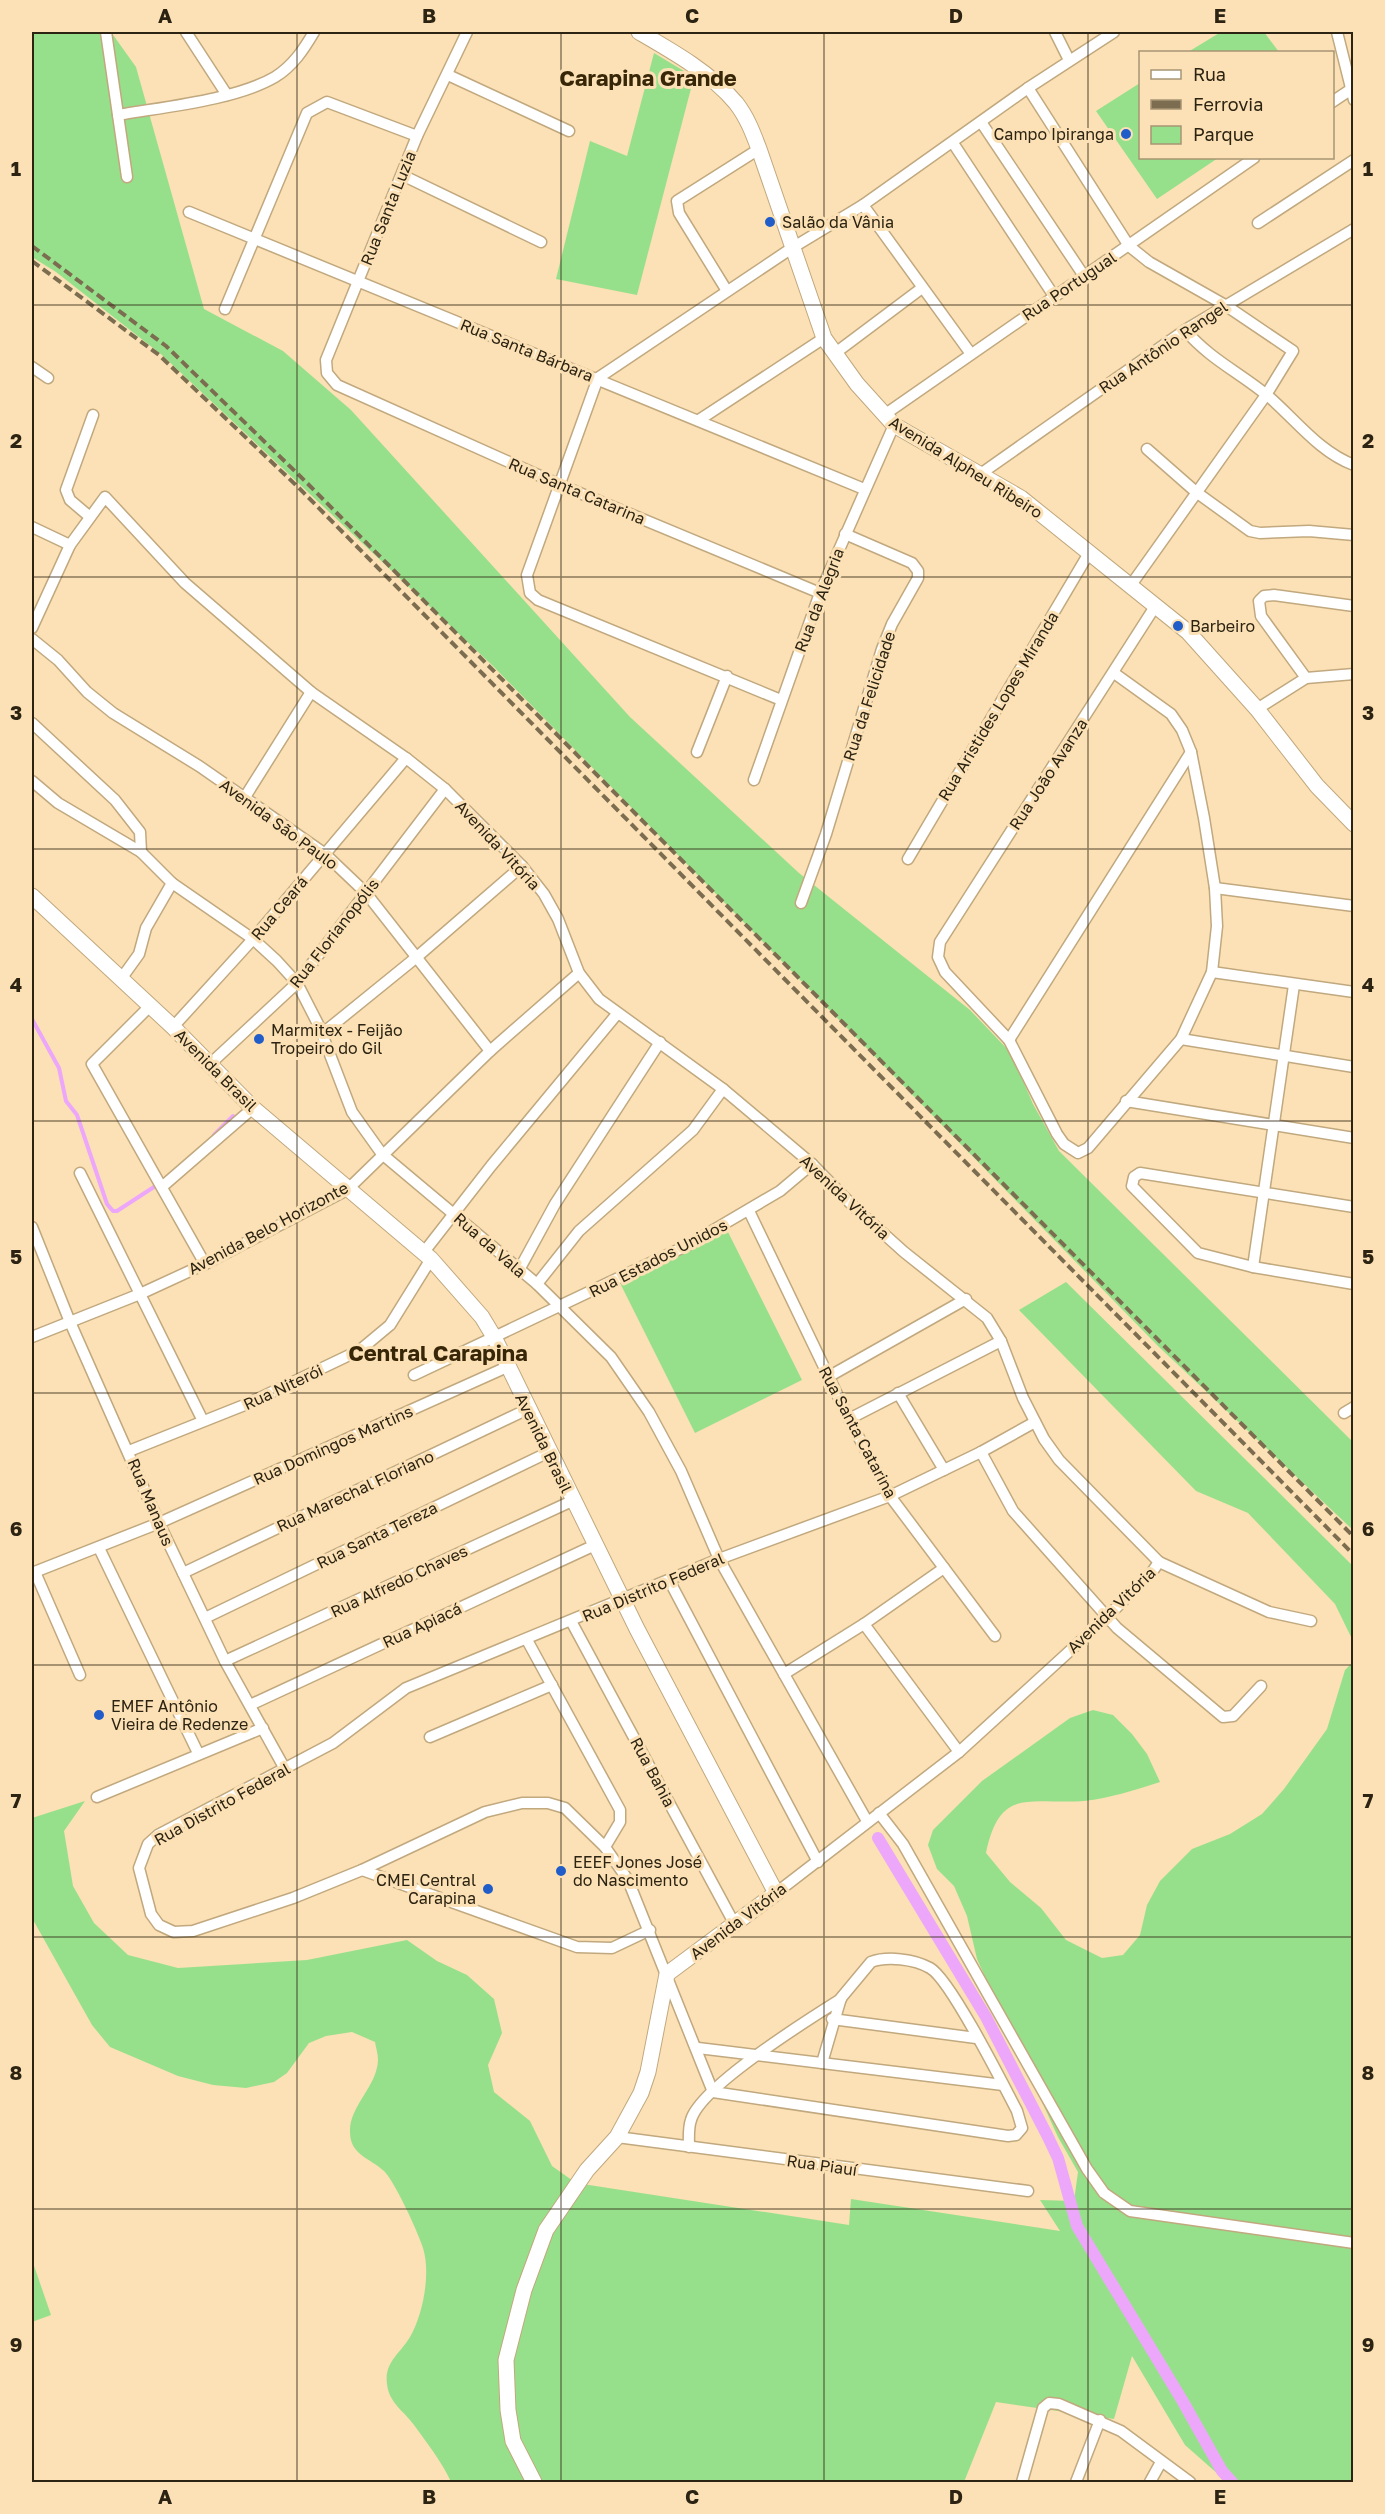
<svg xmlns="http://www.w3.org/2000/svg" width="1385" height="2514" font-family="'Golos Text',sans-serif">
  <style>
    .green { fill: #97e08b }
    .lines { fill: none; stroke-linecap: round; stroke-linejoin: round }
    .stream { stroke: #eda7fa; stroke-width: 4 }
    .canal { stroke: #eda7fa; stroke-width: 12 }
    .street-casing { stroke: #c1a87e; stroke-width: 13 }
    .secondary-casing { stroke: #c1a87e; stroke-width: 17 }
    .street { stroke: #fff; stroke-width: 10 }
    .secondary { stroke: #fff; stroke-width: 15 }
    .rail { stroke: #7c6d51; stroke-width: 4; stroke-dasharray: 9 4.5; stroke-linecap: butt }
    .grid { fill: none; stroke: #2c2312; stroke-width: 1.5; stroke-opacity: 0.55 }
    .poi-dot { fill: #205dc9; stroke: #fbe1b5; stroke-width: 2 }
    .labels { text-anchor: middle; stroke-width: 6; stroke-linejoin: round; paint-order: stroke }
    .poi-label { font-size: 16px; fill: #2c2312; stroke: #fbe1b5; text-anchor: start }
    .street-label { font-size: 16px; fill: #2c2312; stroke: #fbe1b5 }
    .district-label { font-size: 22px; font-weight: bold; fill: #372708; stroke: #fbe1b5 }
    .neatline { fill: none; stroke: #2c2312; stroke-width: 2 }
    .grid-label { font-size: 20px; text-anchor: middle; font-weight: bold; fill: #2c2312 }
  </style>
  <rect width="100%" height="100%" fill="#fbe1b5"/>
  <g class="green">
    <path d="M32,32H111L136,67L204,309L283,351L351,410L630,717L799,873L970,1010L1011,1053L1033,1104L1059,1151L1353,1442V1530L1158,1346L493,666L162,355L56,272L32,257Z"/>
    <path d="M1221,32H1264L1279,52H1188Z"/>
    <path d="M654,53L694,77L637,295L556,279L590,141L627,156Z"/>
    <path d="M1140,83V158H1218L1157,199L1096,111Z"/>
    <path d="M727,1230L802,1380L695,1433L620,1283Z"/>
    <path d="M1066,1282L1353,1566V1641L1335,1604L1248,1513L1196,1491L1019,1310Z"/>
    <path d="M1353,1662V2482H1227L1185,2445L1132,2356L1114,2419L996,2402L964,2482H451C442,2462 427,2443 414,2425C404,2411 389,2403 387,2384C384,2362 400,2354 410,2337C423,2315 431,2273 423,2248C418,2232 395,2182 384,2171C370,2158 350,2155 350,2132C349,2106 377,2087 378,2060C378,2054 376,2048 375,2042L352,2032L326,2036L309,2043L287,2073L274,2082L246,2088L213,2085L178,2076L110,2047L92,2025L32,1918V1818L85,1801L64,1831L73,1886L94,1923L128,1955L178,1968L307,1960L407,1940L437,1961L467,1975L494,1999L502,2033L488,2065L494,2092L530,2121L552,2166L576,2183L849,2225L851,2199L1060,2231L1040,2200L1074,2201L1078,2172L1058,2137L977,1959L967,1916L954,1886L937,1869L928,1845L933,1830L982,1781L1070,1718L1093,1710L1113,1715L1132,1734L1147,1754L1160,1782C1135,1790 1110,1798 1084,1801C1031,1805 1000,1785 986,1853L1010,1882L1041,1908L1066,1940L1102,1958L1123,1955L1140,1935L1147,1905L1160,1881L1192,1849L1230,1834L1262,1814L1284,1789L1327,1729L1345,1670Z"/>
    <path d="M32,2260L51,2315L32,2322Z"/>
  </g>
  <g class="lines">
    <g class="stream">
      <path d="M32,1019L59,1068L66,1101L77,1115L107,1204L113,1211H117L157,1185"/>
      <path d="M214,1135L233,1116"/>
    </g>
    <path class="canal" d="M878,1838L986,2017L1047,2135L1058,2158L1077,2226L1182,2400L1222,2471L1232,2482"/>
    <g class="street-casing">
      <g id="street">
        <path d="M106,32L127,177"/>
        <path d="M186,32L227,95"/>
        <path d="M467,32L417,136L326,360L327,373L337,385L558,484L820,593"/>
        <path d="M1055,32L1069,60"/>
        <path d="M1337,32L1354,100"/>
        <path d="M448,75L569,131"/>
        <path d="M1028,88L1129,246L1149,262L1225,305L1293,351L1266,395L1131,585"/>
        <path d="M1332,102L1350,90"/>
        <path d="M118,115C163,107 236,100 275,77C293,66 304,49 314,32"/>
        <path d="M981,122L1084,276"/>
        <path d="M953,143L1054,296"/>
        <path d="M402,175L541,242"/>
        <path d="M863,205L971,354"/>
        <path d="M189,212L864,489"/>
        <path d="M1258,223L1354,160"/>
        <path d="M727,291L679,213L677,201L759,149"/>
        <path d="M225,309L307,113L327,102L417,136"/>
        <path d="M1185,330C1211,360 1239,372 1268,396C1295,419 1319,452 1354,465"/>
        <path d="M834,354L922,288"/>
        <path d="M32,367L48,378"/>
        <path d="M884,415L1254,158"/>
        <path d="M699,420L824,338"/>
        <path d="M1147,449L1196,492L1250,531L1260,533L1309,531L1354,535"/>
        <path d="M979,475L1185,330L1354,229"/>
        <path d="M90,517L70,500L66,490L93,415"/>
        <path d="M32,527L70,545"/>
        <path d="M32,628L70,545L105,497L185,583L311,692L406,758L445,789L522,866L544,894L558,919L579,973L599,999L723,1089L812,1164L855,1208L904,1252L987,1318L1001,1341L1023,1398L1044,1439L1059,1460L1159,1562"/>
        <path d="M32,639L58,660L87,692L113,713L199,766L324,853L366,893L490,1051"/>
        <path d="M1114,673L1171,714L1182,730L1191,752L1204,818L1215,888L1217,926L1212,972L1181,1039L1088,1148L1078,1153L1064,1144L1057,1134L1009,1040L945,972L938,957L940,942L1156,605"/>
        <path d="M1306,678L1261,616L1259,601L1264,596L1274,595L1354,606"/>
        <path d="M781,700L538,600L530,593L527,575L598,378L792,248L863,205L1028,88L1114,32"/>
        <path d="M1257,709L1306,678L1354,674"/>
        <path d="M32,723L115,800L140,832L141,852"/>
        <path d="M697,752L727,676"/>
        <path d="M754,780L820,593L894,425"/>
        <path d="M32,781L58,803L141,852L172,883L253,939L277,961L297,983L319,1026L352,1112L382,1154L537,1284L611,1357L649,1412L681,1471L719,1559L867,1821"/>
        <path d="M245,797L311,692"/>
        <path d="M908,859L1089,553"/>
        <path d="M1215,888L1354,906"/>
        <path d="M801,903L826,834L882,649L892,624L918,578V571L912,563L845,534"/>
        <path d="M1212,972L1354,992"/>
        <path d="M121,979L139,954L146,928L172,883"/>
        <path d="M149,1007L92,1064L205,1264"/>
        <path d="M173,1027L253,939L406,758"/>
        <path d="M323,1033L418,956L522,866"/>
        <path d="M1181,1039L1354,1067"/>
        <path d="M1009,1040L1191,752"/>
        <path d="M209,1065L297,983L445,789"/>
        <path d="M1126,1101L1354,1138"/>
        <path d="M80,1173L203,1421"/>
        <path d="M163,1186L253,1108"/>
        <path d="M1354,1207L1140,1173L1134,1177L1132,1186L1198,1253L1253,1267L1354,1284"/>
        <path d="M749,1211L849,1419L890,1496L995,1636"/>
        <path d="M32,1227L70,1322L159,1523L225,1661L285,1769"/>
        <path d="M424,1252L491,1166L617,1014"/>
        <path d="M1253,1267L1294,985"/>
        <path d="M519,1270L555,1204L660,1042"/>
        <path d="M537,1284L579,1231L693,1130L723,1089"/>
        <path d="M32,1337L140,1294L205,1264L347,1190L490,1051L579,973"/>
        <path d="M414,1375L688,1245L780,1191L812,1164"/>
        <path d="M828,1377L966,1299"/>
        <path d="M898,1393L944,1470"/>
        <path d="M1344,1413L1354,1407"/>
        <path d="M849,1419L1001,1341"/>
        <path d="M129,1451L247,1404L360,1350L390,1325L431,1259"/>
        <path d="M981,1452L1013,1511L1117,1628L1223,1717L1233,1716L1261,1686"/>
        <path d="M99,1548L198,1753"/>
        <path d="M1159,1562L1269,1612L1311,1621"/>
        <path d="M35,1572L80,1675"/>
        <path d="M32,1573L159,1523L507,1367"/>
        <path d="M183,1573L528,1409"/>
        <path d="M669,1580L818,1862"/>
        <path d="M205,1618L549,1452"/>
        <path d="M571,1621L734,1923"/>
        <path d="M864,1624L959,1752"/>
        <path d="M527,1640L620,1810V1822L605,1847"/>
        <path d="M225,1661L572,1501"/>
        <path d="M784,1674L864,1624L944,1568"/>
        <path d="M250,1705L595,1545"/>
        <path d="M430,1737L552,1685"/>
        <path d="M97,1797L263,1728"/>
        <path d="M879,1813L903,1844L1087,2169L1104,2193L1130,2211L1354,2243"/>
        <path d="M362,1870L577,1947L612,1948L650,1930"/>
        <path d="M776,1893L959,1752L1108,1616L1152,1572L1159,1562"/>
        <path d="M832,2019L976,2038"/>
        <path d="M698,2048L1003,2085"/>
        <path d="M822,2063L841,1998L871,1962C887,1956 914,1959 930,1968C950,1979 1003,2084 1017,2111L1022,2128L1016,2135L1008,2136L713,2092L628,1880L605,1847L565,1808L548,1803H522L485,1812L362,1870L293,1898L193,1931L174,1932L159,1925L151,1914L139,1868L148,1844L158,1835L333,1743L406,1688L719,1559L890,1496L981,1452L1035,1422"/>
        <path d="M617,2137L1028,2191"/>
        <path d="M689,2147C689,2139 688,2128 691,2120C700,2087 809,2019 841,1999"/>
        <path d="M1022,2482L1043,2408L1049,2403L1059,2404L1121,2431L1190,2482"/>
        <path d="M1076,2482L1100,2420"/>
        <path d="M1150,2482L1161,2462"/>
      </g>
    </g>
    <g class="secondary-casing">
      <g id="secondary">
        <path d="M639,32C672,51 711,73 736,103C747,117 753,133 759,149L824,338L857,384L894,425L1021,498L1188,632L1257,709L1317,786L1354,824"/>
        <path d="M32,896L173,1027L253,1108L431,1259L482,1317L494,1337L637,1629L776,1893L667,1974L648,2072L641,2093L617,2137L587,2170L546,2230L524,2290L506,2360L508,2410L513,2441L534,2482"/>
      </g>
    </g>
    <use href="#street" class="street"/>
    <use href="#secondary" class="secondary"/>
    <g class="rail">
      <path d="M32,246L166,346L305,481L1354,1537"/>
      <path d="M32,261L159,355L299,488L1354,1555"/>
    </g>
  </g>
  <path class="grid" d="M297,32V2482M561,32V2482M824,32V2482M1088,32V2482M32,305H1354M32,577H1354M32,849H1354M32,1121H1354M32,1393H1354M32,1665H1354M32,1937H1354M32,2209H1354"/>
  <g class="poi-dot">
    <circle cx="1126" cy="134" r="6"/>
    <circle cx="770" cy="222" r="6"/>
    <circle cx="1178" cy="626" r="6"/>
    <circle cx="259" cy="1039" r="6"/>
    <circle cx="99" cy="1715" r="6"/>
    <circle cx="561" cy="1871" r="6"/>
    <circle cx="488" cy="1889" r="6"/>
  </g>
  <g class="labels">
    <g class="poi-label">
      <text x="1114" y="140" text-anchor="end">Campo Ipiranga</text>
      <text x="782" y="228">Salão da Vânia</text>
      <text x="1190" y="632">Barbeiro</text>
      <text x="271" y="1036">Marmitex - Feijão<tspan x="271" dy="18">Tropeiro do Gil</tspan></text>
      <text x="111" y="1712">EMEF Antônio<tspan x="111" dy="18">Vieira de Redenze</tspan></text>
      <text x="573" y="1868">EEEF Jones José<tspan x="573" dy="18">do Nascimento</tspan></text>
      <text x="476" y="1886" text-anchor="end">CMEI Central<tspan x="476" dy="18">Carapina</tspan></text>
    </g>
    <g class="street-label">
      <text transform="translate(388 208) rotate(-68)" y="6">Rua Santa Luzia</text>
      <text transform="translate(1069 286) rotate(-34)" y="6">Rua Portugual</text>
      <text transform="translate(1163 347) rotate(-34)" y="6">Rua Antônio Rangel</text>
      <text transform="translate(527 350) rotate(22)" y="6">Rua Santa Bárbara</text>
      <text transform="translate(966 467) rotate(32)" y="6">Avenida Alpheu Ribeiro</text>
      <text transform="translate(577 491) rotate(23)" y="6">Rua Santa Catarina</text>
      <text transform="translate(819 600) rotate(-69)" y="6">Rua da Alegria</text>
      <text transform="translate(869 696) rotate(-72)" y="6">Rua da Felicidade</text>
      <text transform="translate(998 706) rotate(-59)" y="6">Rua Aristides Lopes Miranda</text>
      <text transform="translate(1048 774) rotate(-57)" y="6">Rua João Avanza</text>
      <text transform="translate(279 824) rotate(36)" y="6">Avenida São Paulo</text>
      <text transform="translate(498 845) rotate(47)" y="6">Avenida Vitória</text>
      <text transform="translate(279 908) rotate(-50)" y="6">Rua Ceará</text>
      <text transform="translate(334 933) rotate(-52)" y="6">Rua Florianopólis</text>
      <text transform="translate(216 1070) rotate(45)" y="6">Avenida Brasil</text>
      <text transform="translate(845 1197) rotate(43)" y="6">Avenida Vitória</text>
      <text transform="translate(268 1228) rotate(-28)" y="6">Avenida Belo Horizonte</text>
      <text transform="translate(490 1245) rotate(41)" y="6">Rua da Vala</text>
      <text transform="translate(658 1258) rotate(-27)" y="6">Rua Estados Unidos</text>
      <text transform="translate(283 1387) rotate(-25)" y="6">Rua Niterói</text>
      <text transform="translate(858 1432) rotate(62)" y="6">Rua Santa Catarina</text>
      <text transform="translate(544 1443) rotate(64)" y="6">Avenida Brasil</text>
      <text transform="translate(333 1445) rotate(-24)" y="6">Rua Domingos Martins</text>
      <text transform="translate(355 1491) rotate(-25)" y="6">Rua Marechal Floriano</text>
      <text transform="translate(151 1502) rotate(67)" y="6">Rua Manaus</text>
      <text transform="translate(377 1535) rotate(-26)" y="6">Rua Santa Tereza</text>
      <text transform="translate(399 1581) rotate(-25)" y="6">Rua Alfredo Chaves</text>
      <text transform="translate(653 1587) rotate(-23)" y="6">Rua Distrito Federal</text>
      <text transform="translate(1111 1610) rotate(-44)" y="6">Avenida Vitória</text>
      <text transform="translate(422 1625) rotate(-25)" y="6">Rua Apiacá</text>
      <text transform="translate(653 1772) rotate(62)" y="6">Rua Bahia</text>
      <text transform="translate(222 1804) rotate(-29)" y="6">Rua Distrito Federal</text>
      <text transform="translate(738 1921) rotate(-37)" y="6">Avenida Vitória</text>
      <text transform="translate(822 2165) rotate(8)" y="6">Rua Piauí</text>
    </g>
    <g class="district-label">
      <text x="648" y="86">Carapina Grande</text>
      <text x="438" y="1361">Central Carapina</text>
    </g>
  </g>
  <rect width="1385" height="2514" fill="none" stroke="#fbe1b5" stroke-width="66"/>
  <rect x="1139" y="51" width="195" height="108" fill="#fbe1b5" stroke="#a89574" stroke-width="1.5"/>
  <rect x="1151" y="70" width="30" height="9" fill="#ffffff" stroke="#a89574" stroke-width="1.5"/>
  <text x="1193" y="81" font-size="18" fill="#2c2312">Rua</text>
  <rect x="1151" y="100" width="30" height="9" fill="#7c6d51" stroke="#a89574" stroke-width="1.5"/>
  <text x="1193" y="111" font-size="18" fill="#2c2312">Ferrovia</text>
  <rect x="1151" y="126" width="30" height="18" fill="#97e08b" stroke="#a89574" stroke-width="1.5"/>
  <text x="1193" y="141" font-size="18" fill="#2c2312">Parque</text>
  <rect x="33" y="33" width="1319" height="2448" class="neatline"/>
  <g class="grid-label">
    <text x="165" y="23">A</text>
    <text x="429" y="23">B</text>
    <text x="692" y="23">C</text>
    <text x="956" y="23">D</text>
    <text x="1220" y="23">E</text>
    <text x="16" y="176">1</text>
    <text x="1368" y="176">1</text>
    <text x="16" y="448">2</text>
    <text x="1368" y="448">2</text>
    <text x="16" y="720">3</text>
    <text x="1368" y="720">3</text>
    <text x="16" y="992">4</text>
    <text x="1368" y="992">4</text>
    <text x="16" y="1264">5</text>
    <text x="1368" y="1264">5</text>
    <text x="16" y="1536">6</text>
    <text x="1368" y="1536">6</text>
    <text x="16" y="1808">7</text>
    <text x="1368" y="1808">7</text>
    <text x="16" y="2080">8</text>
    <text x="1368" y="2080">8</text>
    <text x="16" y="2352">9</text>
    <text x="1368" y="2352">9</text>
    <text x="165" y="2504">A</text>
    <text x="429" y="2504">B</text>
    <text x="692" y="2504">C</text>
    <text x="956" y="2504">D</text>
    <text x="1220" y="2504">E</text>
  </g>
</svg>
